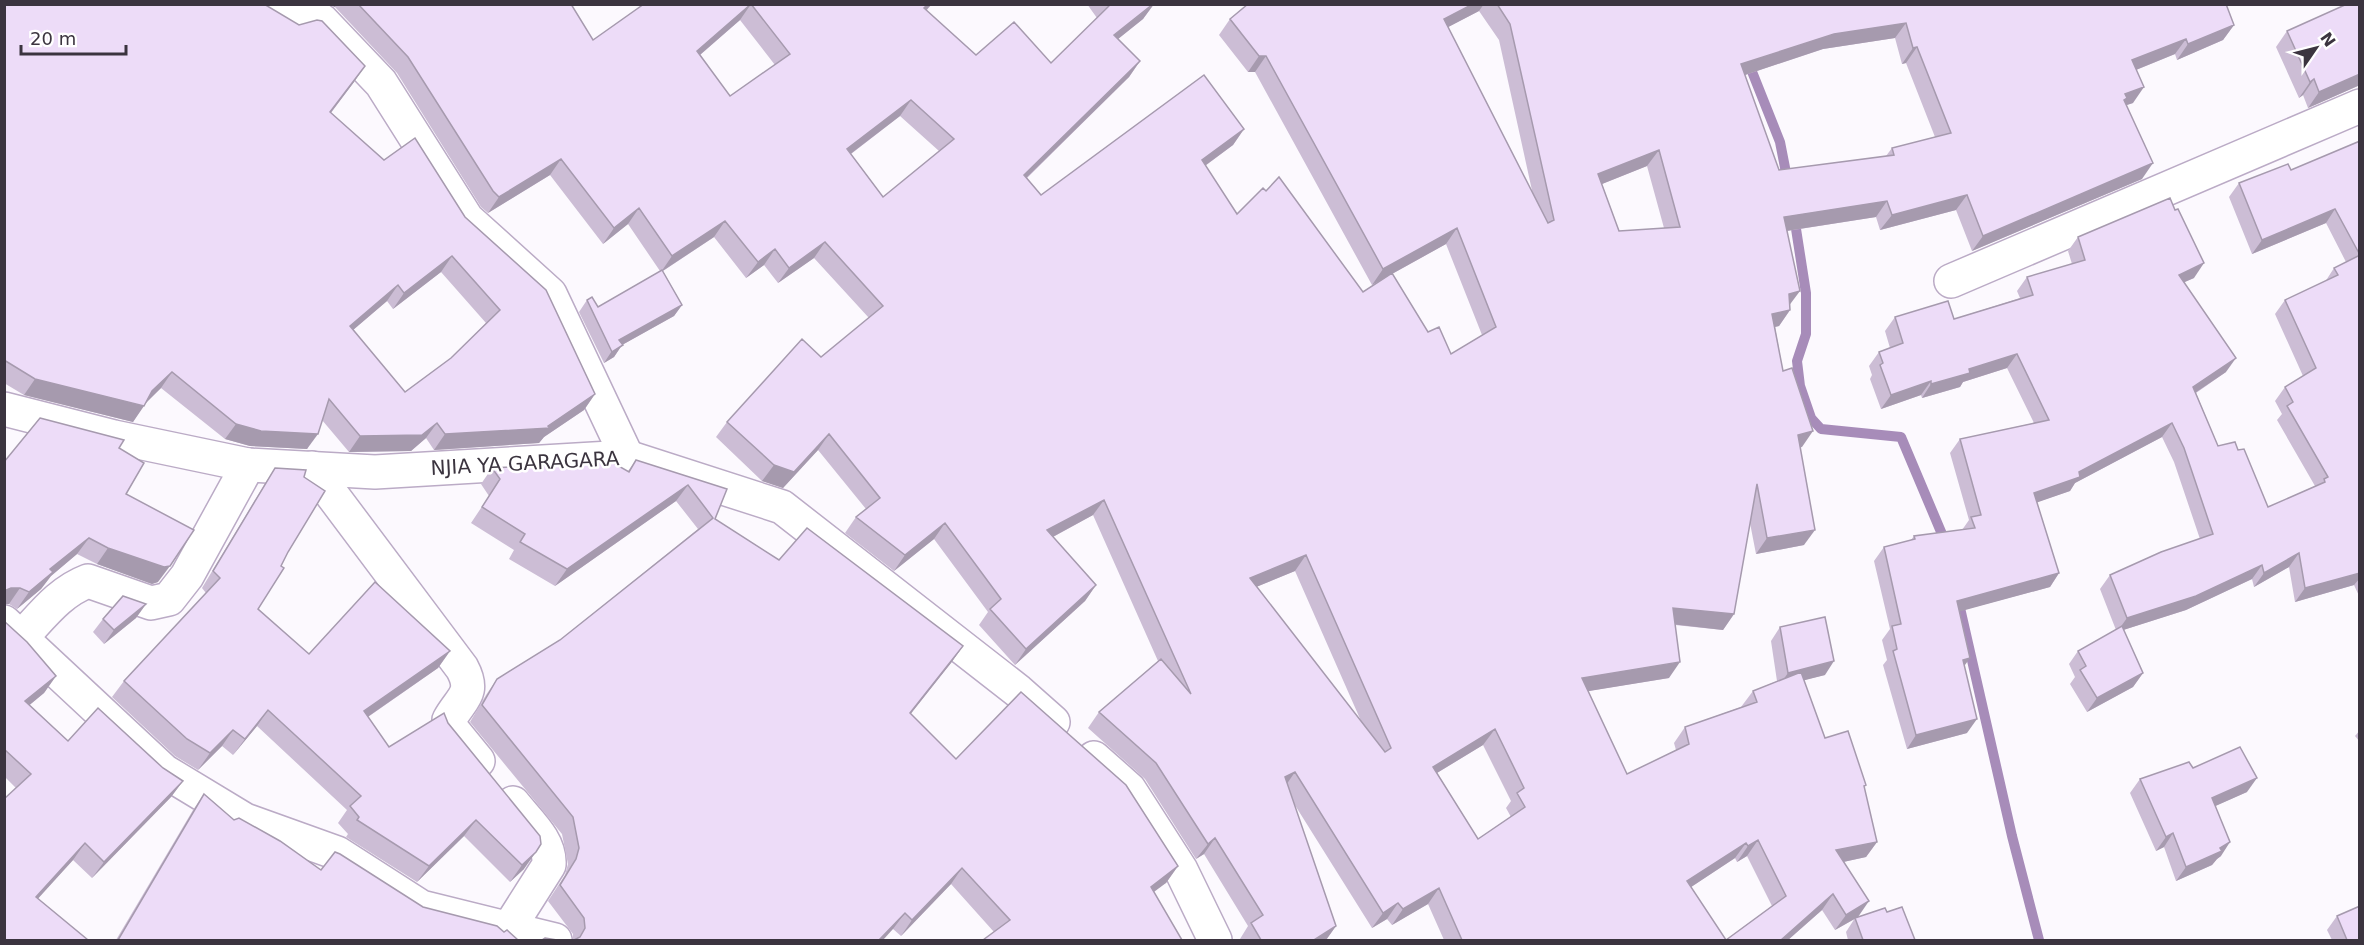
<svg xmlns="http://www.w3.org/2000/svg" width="2364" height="945" font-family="'DejaVu Sans',sans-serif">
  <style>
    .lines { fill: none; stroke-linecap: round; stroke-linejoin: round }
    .stream { stroke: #a78cb9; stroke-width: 10 }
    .minor-casing { stroke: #bbabc6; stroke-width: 36 }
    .minor { stroke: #fff; stroke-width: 33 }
    .wall { fill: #ccbdd5; fill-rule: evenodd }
    .shaded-wall { fill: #a69aae }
    .building { fill: #eddcf8; stroke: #a69aae; stroke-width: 1.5; fill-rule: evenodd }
    .labels { text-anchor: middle; stroke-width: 5; stroke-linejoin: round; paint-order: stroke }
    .street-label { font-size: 20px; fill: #3b343f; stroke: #fff }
  </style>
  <rect width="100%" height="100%" fill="#fcf9fe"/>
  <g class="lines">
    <g class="stream">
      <path d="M1747,59L1780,142L1788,183"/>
      <path d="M1794,216L1806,293V334L1797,361L1800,386L1811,418L1821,429L1901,437L1947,546"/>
      <path d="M1958,599L2012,836L2039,940"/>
    </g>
    <g class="minor-casing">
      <g id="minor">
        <path d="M262,4L290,22L304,16L321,20L381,83L467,219L550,294L627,457"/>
        <path d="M1951,281L2360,106"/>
        <path d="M4,409L114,437L248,465L375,472L627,457L782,507L1018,691L1053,722"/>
        <path d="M312,468L462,668C476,694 461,698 449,720L451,728L478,761"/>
        <path d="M4,622L164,771L245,820L337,853L421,907L555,940"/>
        <path d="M21,638C42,616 59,592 88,581L151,603L169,599L187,576L248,465"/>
        <path d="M1094,758L1129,789L1181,870L1215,940"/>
        <path d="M509,928L549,865C551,841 527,821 513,803"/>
      </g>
    </g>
    <use href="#minor" class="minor"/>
  </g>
  <g class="wall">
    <path d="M4,4L354,82L331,113L384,160L465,217L595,394L584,410L544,437L539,443L434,450L426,438L411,451L349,452L322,420L307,449L250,446L225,439L161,388L145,403L133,422L24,395L4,383ZM441,272L486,323L451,358L405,392L353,330L387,301L393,309Z"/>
    <path d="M327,4H571L593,40L644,4H932L926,11L976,55L1051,63L1097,18L1087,4H1154L1143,19L1118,39L1140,61L1129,77L1027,178L1041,195L1244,129L1233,145L1205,166L1237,214L1363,292L1386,277L1372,285L1255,72H1248L1219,35L1230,19L1248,4H2226L2234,25L2223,40L2177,60L2175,54L2136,70L2133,103L2126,105L2142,179L1972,251L1956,210L1880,230L1876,217L1787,231L1790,310L1779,326L1775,327L1783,371L1802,447H1800L1804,545L1756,554L1750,523L1734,614L1723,630L1675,625L1669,678L1588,691L1627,774L1676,750L1674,743L1685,727L1741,707L1753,691L1777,681L1771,641L1780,627L1825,675L1804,680L1825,738L1866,785L1864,788L1877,842L1866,857L1843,862L1858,917L1835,930L1822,910L1788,940H1444L1428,904L1392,925L1387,919L1372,928L1293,802L1336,926L1326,940H1241L1240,939L1248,926L1204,854L1196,859L1145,779L1088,728L1099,712L1158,661L1093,515L1053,537L1096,585L1085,601L1015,665L979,625L988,612L934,539L894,571L845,533L856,517L866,509L818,450L783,488L762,481L716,437L727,422L821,357L869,318L814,258L778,283L764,265L746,278L714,237L663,271L682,305L674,316L622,345L614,357L604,363L579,312L587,300L598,307L660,271L628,224L603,244L550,175L488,213L481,207L397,73L335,7ZM1479,11L1499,40L1533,195L1448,27ZM740,20L775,65L730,96L700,55ZM1895,38L1902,64L1906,63L1935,137L1892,148L1886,156L1779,170L1745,75L1823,49ZM900,116L939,151L883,197L851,154ZM1647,166L1664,228L1619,231L1602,184ZM1446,244L1482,335L1451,354L1428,332L1392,274ZM1295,571L1361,721L1256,587ZM1483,745L1511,801L1506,808L1511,817L1478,839L1437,773ZM1747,856L1772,906L1726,940L1691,887L1735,858L1737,862Z"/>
    <path d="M2287,31L2360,85L2308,108L2303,95L2299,98L2276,47Z"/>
    <path d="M2360,141V598L2354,585L2295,602L2289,567L2254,587L2252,579L2186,610L2123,630L2143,673L2133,687L2087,712L2070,684L2075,677L2069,664L2078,651L2116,630L2100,589L2110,575L2200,539L2174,462L2162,437L2075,483L2070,491L2037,502L2059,573L2050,587L1959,611L1964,666L1967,733L1907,749L1883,665L1887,660L1882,640L1890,629L1874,561L1884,547L1911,540L1914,536L1962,530L1969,520L1950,453L1960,439L2034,423L2007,368L1963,382L1960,387L1922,398L1921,395L1881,409L1870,379L1872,375L1869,366L1879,352L1890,348L1885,331L1895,317L1954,319L2020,298L2017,291L2027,277L2072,264L2068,251L2078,237L2194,278L2184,282L2226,372L2196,393L2218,446L2238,450L2268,507L2315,486L2277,420L2282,414L2275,401L2285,387L2303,376L2275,314L2285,300L2325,282L2334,268L2346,262L2326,223L2252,254L2229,197L2239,183L2291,170Z"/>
    <path d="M119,448L126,494L158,582L152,584L97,564L77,554L51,576L41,589L17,609L9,604H4Z"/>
    <path d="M636,460L727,489L715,519L779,560L963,646L951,663L910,714L956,759L1178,866L1166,883L994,932L951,884L901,936L893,929L573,940V934L548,901L565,875L568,864L562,834L470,722L486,695L497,679L560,640L698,529L676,501L555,586L509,559L514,550L471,523L489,496L481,484L492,468L628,471Z"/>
    <path d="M275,468L304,477L288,552L258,609L309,654L450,651L438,668L368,717L389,747L448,723L524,869L510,882L464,836L417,882L346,837L348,834L338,823L347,810L257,726L233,755L222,746L198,770L175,756L112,697L124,681L206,593L202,588L264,485Z"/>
    <path d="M146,604L136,618L104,644L93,632L103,619Z"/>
    <path d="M4,621L56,676L44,693L29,705L68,741L163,768L183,781L171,797L92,878L73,860L38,898L4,940L16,788L4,776Z"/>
    <path d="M2360,730V742L2355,736Z"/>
    <path d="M2193,768L2247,792L2215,806L2221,856L2217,859L2212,865L2176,881L2164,847L2156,851L2130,793L2140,779Z"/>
    <path d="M204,794L234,820L321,870L423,907L504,932L518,940H116L193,810Z"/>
    <path d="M1887,912L1915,940H1848L1846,932L1855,918Z"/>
    <path d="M2337,916L2360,940H2332L2327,930Z"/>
  </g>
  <g class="shaded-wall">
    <path d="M327,4H336L335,7Z"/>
    <path d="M751,4L740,20L686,67L697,51Z"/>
    <path d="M927,4H932L928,8L922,16L913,24Z"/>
    <path d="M1154,4L1143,19L1103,51L1114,35Z"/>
    <path d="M1473,4H1484L1479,11L1433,35L1444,19Z"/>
    <path d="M1906,23L1895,38L1823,49L1730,80L1741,64L1834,34Z"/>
    <path d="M2234,25L2223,40L2177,60L2188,44Z"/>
    <path d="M2186,39L2175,54L2121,76L2132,60Z"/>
    <path d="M1917,47L1906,63L1902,64L1913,48Z"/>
    <path d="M1259,56H1266L1255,72H1248Z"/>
    <path d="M1140,61L1129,77L1013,191L1024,175Z"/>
    <path d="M365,66L354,82L319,128L330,112Z"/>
    <path d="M2360,74V85L2308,108L2319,92Z"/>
    <path d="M2314,79L2303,95L2299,98L2310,82Z"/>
    <path d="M2144,87L2133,103L2121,107L2125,94Z"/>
    <path d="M911,100L900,116L836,165L847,149Z"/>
    <path d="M1244,129L1233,145L1191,176L1202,160Z"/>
    <path d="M1659,150L1647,166L1587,190L1598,174Z"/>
    <path d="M561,159L550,175L488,213L499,197Z"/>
    <path d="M2153,163L2142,179L1972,251L1983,236Z"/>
    <path d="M1967,195L1956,210L1880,230L1892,215Z"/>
    <path d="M1887,201L1876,217L1773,233L1784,217Z"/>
    <path d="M639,208L628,224L603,244L614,228Z"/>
    <path d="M2335,209L2326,223L2252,254L2262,240Z"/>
    <path d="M725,221L714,237L661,272L672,256Z"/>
    <path d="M1457,228L1446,244L1372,285L1383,269Z"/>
    <path d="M825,242L814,258L778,283L789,268Z"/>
    <path d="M775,249L764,265L746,278L758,262Z"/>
    <path d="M452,256L441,272L393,309L404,293Z"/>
    <path d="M2204,263L2194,278L2169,289L2179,275Z"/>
    <path d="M398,285L387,301L339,342L350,326Z"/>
    <path d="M1800,291L1788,307L1789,294Z"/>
    <path d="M682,305L674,316L622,345L614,357L604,363L619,340Z"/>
    <path d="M1790,310L1779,326L1761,330L1772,314Z"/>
    <path d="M2017,354L2007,368L1963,382L1960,387L1922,398L1931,384L1969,369Z"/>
    <path d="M2236,358L2226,372L2183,401L2193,387Z"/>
    <path d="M172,372L161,388L143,406H144L133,422L24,395L35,379L152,391Z"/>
    <path d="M1931,381L1921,395L1881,409L1891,395Z"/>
    <path d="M595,394L584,410L544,437L539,443L434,450L445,434L548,426Z"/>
    <path d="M437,423L426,438L411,451L349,452L360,436Z"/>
    <path d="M2172,423L2162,437L2075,483L2070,491L2024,507L2034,493L2079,472Z"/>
    <path d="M236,424L318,434L307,449L250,446L225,439Z"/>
    <path d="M1813,431L1802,447L1787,451L1798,435Z"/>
    <path d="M829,434L818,450L783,488L762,481L774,465Z"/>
    <path d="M688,485L676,501L555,586L567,569Z"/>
    <path d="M1104,500L1093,515L1036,546L1047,530Z"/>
    <path d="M945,523L934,539L894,571L905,555Z"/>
    <path d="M1815,530L1804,545L1756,554L1767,538Z"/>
    <path d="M89,538L77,554L51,576L41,589L17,609L29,592L50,569Z"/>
    <path d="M108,548L170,566L158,582L152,584L97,564Z"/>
    <path d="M2299,553L2289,567L2254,587L2264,573Z"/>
    <path d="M1306,555L1295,571L1239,594L1250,578Z"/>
    <path d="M2262,565L2252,579L2186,610L2117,632L2127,618Z"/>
    <path d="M2059,573L2050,587L1947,615L1957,601Z"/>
    <path d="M2360,573V578L2354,585L2295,602L2305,588Z"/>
    <path d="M1096,585L1085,601L1015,665L1026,649Z"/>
    <path d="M11,588H20L9,604H4V591Z"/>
    <path d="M146,604L136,618L104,644L114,630Z"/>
    <path d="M1673,608L1734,614L1723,630L1662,623Z"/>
    <path d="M963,646L951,663L898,730L910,713Z"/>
    <path d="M450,651L438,668L353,727L364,711Z"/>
    <path d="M1970,658L1960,672L1963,660Z"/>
    <path d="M1834,661L1825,675L1778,687L1788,673Z"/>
    <path d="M1680,662L1669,678L1571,694L1582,678Z"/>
    <path d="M2143,673L2133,687L2087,712L2097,698Z"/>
    <path d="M56,676L44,693L14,718L25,701Z"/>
    <path d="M268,710L257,726L233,755L245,739Z"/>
    <path d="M1977,719L1967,733L1907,749L1916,735Z"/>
    <path d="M1495,729L1483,745L1422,782L1433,767Z"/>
    <path d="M233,730L222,746L198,770L210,753Z"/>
    <path d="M1295,772L1284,788L1285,777Z"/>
    <path d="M2257,778L2247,792L2202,812L2212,798Z"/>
    <path d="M183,781L171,797L92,878L104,862Z"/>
    <path d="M476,820L464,836L417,882L429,866Z"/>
    <path d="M2173,833L2164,847L2156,851L2166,837Z"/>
    <path d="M1215,838L1204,854L1196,859L1208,844Z"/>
    <path d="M1758,840L1747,856L1737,862L1748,846Z"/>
    <path d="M1877,842L1866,857L1825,866L1836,850Z"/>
    <path d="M2230,842L2221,856L2217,859L2212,865L2176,881L2186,867Z"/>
    <path d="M85,843L73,860L25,913L36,897Z"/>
    <path d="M1746,843L1735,858L1676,897L1687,881Z"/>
    <path d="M536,852L524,869L510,882L522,865Z"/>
    <path d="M1178,866L1166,883L1139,903L1151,887Z"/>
    <path d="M962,868L951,884L901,936L912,920Z"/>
    <path d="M1439,888L1428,904L1392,925L1403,909Z"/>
    <path d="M1833,894L1822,910L1788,940H1781Z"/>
    <path d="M1869,901L1858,917L1835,930L1846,915Z"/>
    <path d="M1398,903L1387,919L1372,928L1383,913Z"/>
    <path d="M905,913L893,929L883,940H879Z"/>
    <path d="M1336,926L1326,940H1314Z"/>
  </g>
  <g class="building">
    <path d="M4,4H264L299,25L317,20L322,21L365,66L330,112L384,160L415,138L465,217L546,290L595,394L548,426L550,428L445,434L437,423L422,435L360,436L329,399L318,434L261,431L236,424L172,372L152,391L144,406L35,379L4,360ZM452,256L500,310L451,358L405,392L350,326L398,285L404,293Z"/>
    <path d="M358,4H571L593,40L644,4H751L697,51L730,96L790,54L751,4H928L924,8L976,55L1014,22L1051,63L1110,5V4H1153L1114,35L1140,61L1024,175L1041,195L1204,75L1244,129L1202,160L1237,214L1263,188L1266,191L1279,177L1363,292L1392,273L1428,332L1439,327L1451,354L1496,327L1457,228L1383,269L1266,56H1259L1230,19L1248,4H1473L1444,19L1548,223L1554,220L1510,24L1497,4H2226L2234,25L2188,44L2186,39L2132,60L2144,87L2125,94L2127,98L2124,100L2153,163L1983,236L1967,195L1892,215L1887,201L1784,217L1800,291L1789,294L1790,310L1772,314L1783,371L1792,368L1813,431L1798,435L1815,530L1767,538L1757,484L1734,614L1673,608L1680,662L1582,678L1627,774L1689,744L1685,727L1757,702L1753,691L1801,672L1825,738L1848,731L1866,785L1864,786L1877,842L1836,850L1869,901L1846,915L1833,894L1781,940H1462L1439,888L1403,909L1398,903L1383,913L1295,772L1285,777L1336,926L1314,940H1261L1251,923L1263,915L1215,838L1208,844L1156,763L1099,712L1161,659L1191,694L1104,500L1047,530L1096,585L1026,649L990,609L1001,599L945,523L905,555L856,517L880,498L829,434L794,472L774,465L727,422L802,339L821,357L883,306L825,242L789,268L775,249L758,262L725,221L672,256L639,208L614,228L561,159L499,197L493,191L408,57ZM1906,23L1913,48L1917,47L1951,133L1892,148L1894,155L1779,170L1741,64L1834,34ZM911,100L954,139L883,197L847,149ZM1659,150L1680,227L1619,231L1598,174ZM1306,555L1391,748L1385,752L1250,578ZM1495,729L1524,788L1517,793L1525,807L1478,839L1433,767ZM1758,840L1786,896L1726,940L1687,881L1746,843L1748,846Z"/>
    <path d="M2347,4H2360V74L2319,92L2314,79L2310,82L2287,31Z"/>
    <path d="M2360,141V255L2335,209L2262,240L2239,183L2288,164L2291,170Z"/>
    <path d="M2170,198L2175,210L2178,209L2204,263L2179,275L2236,358L2193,387L2218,446L2235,442L2238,450L2244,449L2268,507L2325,482L2324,479L2328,477L2287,406L2293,402L2285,387L2316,368L2285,300L2338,275L2334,268L2360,255V573L2305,588L2299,553L2264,573L2262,565L2196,596L2127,618L2110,575L2161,552L2213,534L2184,448L2172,423L2079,472L2080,477L2034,493L2059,573L1957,601L1970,658L1963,660L1977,719L1916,735L1893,651L1897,649L1892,626L1901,624L1884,547L1915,539L1914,536L1975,528L1971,517L1981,515L1960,439L2049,420L2017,354L1969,369L1970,373L1931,384V381L1891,395L1880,365L1883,363L1879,352L1903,343L1895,317L1948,301L1954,319L2033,295L2027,277L2085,260L2078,237Z"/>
    <path d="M662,270L682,305L619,340L623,345L612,352L587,300L592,297L598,307Z"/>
    <path d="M40,418L124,440L119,448L144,463L126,494L194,530L170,566L164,567L108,548L89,538L50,569L53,572L29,592L20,588H11L4,591V462Z"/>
    <path d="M636,460L727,489L715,519L779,560L807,528L963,646L910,713L956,759L1021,692L1126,785L1178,866L1151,887L1182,940H983L1010,920L962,868L912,920L905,913L879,940H574L580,937L585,928L584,918L560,885L576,859L579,848L573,817L482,705L497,679L560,640L713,518L688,485L567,569L520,542L525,534L482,507L500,479L492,468L610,461L629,472Z"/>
    <path d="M275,468L306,470L304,477L325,491L288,552L281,566L284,568L258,609L309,654L375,582L450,651L364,711L389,747L444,713L448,723L540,836L541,844L536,852L522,865L476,820L429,866L357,820L359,817L350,806L361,796L268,710L245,739L233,730L210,753L187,739L124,681L220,578L213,571Z"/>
    <path d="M123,596L146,604L114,630L103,619Z"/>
    <path d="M1825,617L1834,661L1788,673L1780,627Z"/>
    <path d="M4,621L27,642L56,676L25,701L68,741L98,708L163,768L183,781L104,862L85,843L36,897L88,940H4V799L31,774L4,749Z"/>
    <path d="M2122,626L2143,673L2097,698L2080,670L2086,666L2078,651Z"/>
    <path d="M2240,747L2257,778L2212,798L2230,842L2220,848L2222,851L2186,867L2173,833L2166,837L2140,779L2189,762L2193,768Z"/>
    <path d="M204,794L234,820L239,818L280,841L321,870L335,852L340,854L423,907L497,926L504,932L507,930L518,940H118Z"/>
    <path d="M2360,906V940H2347L2337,916Z"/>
    <path d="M1902,907L1915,940H1863L1855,918L1885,908L1887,912Z"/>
    <path d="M545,938L557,940H542Z"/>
  </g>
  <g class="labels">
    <g class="street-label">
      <text transform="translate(525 463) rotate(-3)" y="7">NJIA YA GARAGARA</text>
    </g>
  </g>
  <rect width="2364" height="945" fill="none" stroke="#3b343f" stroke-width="12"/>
  <g transform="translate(2316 48) rotate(55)" stroke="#ffffff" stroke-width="4.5" paint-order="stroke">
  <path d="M0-4.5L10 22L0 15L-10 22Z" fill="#3b343f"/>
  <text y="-9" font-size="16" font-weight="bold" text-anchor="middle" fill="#3b343f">N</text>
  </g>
  <path d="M21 45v9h105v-9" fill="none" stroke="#3b343f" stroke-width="3"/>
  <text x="30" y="45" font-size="18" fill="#3b343f" stroke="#ffffff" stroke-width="4.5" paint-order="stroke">20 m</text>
</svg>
